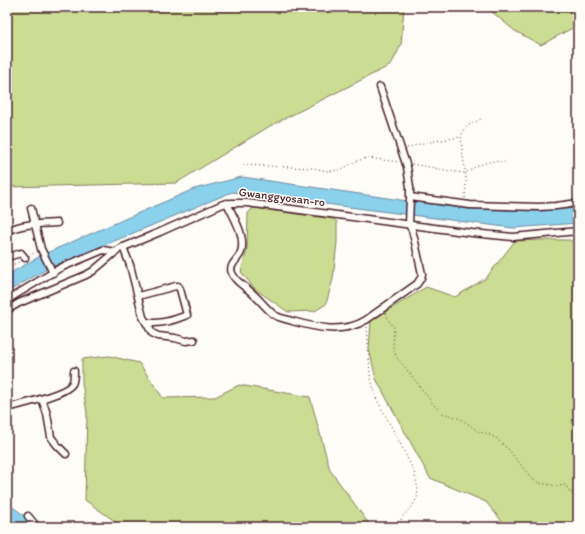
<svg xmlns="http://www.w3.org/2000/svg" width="585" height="534" font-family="Itim,sans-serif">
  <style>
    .green { fill: #cbdd92; stroke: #8a7e5e }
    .water { fill: #8ad1ec; stroke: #708a9f }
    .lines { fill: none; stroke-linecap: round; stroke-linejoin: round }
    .minor-casing { stroke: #4a1f2b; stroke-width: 9 }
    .path { stroke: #4a1f2b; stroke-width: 1; stroke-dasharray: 1 3; stroke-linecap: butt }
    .minor { stroke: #fdfcf7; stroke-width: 6 }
    .labels { text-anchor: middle; stroke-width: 3; stroke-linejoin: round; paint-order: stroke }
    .street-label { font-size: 12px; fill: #4a1f2b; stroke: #fdfcf7 }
  </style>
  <rect width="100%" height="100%" fill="#fdfcf7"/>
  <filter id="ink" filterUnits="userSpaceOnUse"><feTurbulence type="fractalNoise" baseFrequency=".025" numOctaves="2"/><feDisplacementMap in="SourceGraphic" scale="8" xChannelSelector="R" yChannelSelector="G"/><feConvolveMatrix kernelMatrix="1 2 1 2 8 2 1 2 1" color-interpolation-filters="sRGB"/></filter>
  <g filter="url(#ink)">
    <g class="green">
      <path d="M7,7H404L401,45L391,65L270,126L176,183L7,187Z"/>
      <path d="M486,7H578V25L541,45L515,31Z"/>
      <path d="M253,208L333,219L337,222V242L333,279L326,304L315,311L288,312L255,289L241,272L247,249L248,213Z"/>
      <path d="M545,240H570L578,246V527H505V525L486,502L430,478L376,379L369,349L371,321L426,287L455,297L486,278L515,241Z"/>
      <path d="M109,356L139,363L163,398L215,397L239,385L310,397L330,470L369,524L373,527H123L85,500L87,413L82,383V359Z"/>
    </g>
    <g class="water">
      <path d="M242,177L408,201L468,209L541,211L578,208V223L513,228L232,192L47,269L7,292V275L44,254L194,189Z"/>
      <path d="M7,503L21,513L34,527H18L7,518Z"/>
    </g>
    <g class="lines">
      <g class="minor-casing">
        <g id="minor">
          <path d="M380,87L407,167L410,187V197"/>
          <path d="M227,203C234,218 246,236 241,252C239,259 228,265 232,273C235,282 245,286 251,292C259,299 265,307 273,314C278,318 286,319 292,321C317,328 343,334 366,320L417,284L421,278L422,274L415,242L412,230L409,225L410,197L470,205L539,207L556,206L578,203"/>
          <path d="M31,208L41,249L53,273"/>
          <path d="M7,231C23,223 40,224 57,223"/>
          <path d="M123,247L130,265L143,317L152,333L158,336L175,338L186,341L194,340"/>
          <path d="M7,257L18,254L21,253L25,258"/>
          <path d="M138,296L176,286H178L180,289L187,315C174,320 160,325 146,322"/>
          <path d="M7,302L12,297L60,268L103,250L116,252"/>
          <path d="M7,310L19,303L86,275L93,271L119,249L160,232L223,204L232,203H247L472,233L513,237L578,231"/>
          <path d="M42,399L47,414L51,437L57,445L66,454"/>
          <path d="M7,408C21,404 65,395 72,384C74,381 74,375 74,371"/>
          <path d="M28,516L37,527"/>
          <path d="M7,523L12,527"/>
        </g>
      </g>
      <g class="path">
        <path d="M407,148L423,143L461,137"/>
        <path d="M412,164L456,172L465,173L479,165L492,161L505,162"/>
        <path d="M243,165L312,168L328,171L340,170L357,161L367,158L399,162"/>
        <path d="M465,198C465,193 466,188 466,183C467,170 457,139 464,129C468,125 475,122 481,119"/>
        <path d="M29,256L35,252"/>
        <path d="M7,268L20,261"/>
        <path d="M386,313L389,321L394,327L393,349L397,358L405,367L414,379L434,405L442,413L450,415L463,420L479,432L488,434L496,438L508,449L532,479L539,483L558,486L566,485L570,493H578"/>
        <path d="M367,327L370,375L376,398L403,449L414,472L418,489L417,498L413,505L402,517L399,527"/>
      </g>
      <use href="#minor" class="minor"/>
    </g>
  </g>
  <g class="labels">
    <g class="street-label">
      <text transform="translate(282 197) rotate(7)" y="4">Gwanggyosan-ro</text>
    </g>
  </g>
  <rect width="585" height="534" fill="none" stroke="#fdfcf7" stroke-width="24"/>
  <rect x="12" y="12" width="561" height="510" fill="none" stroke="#4a1f2b" stroke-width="1.5" filter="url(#ink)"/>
</svg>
